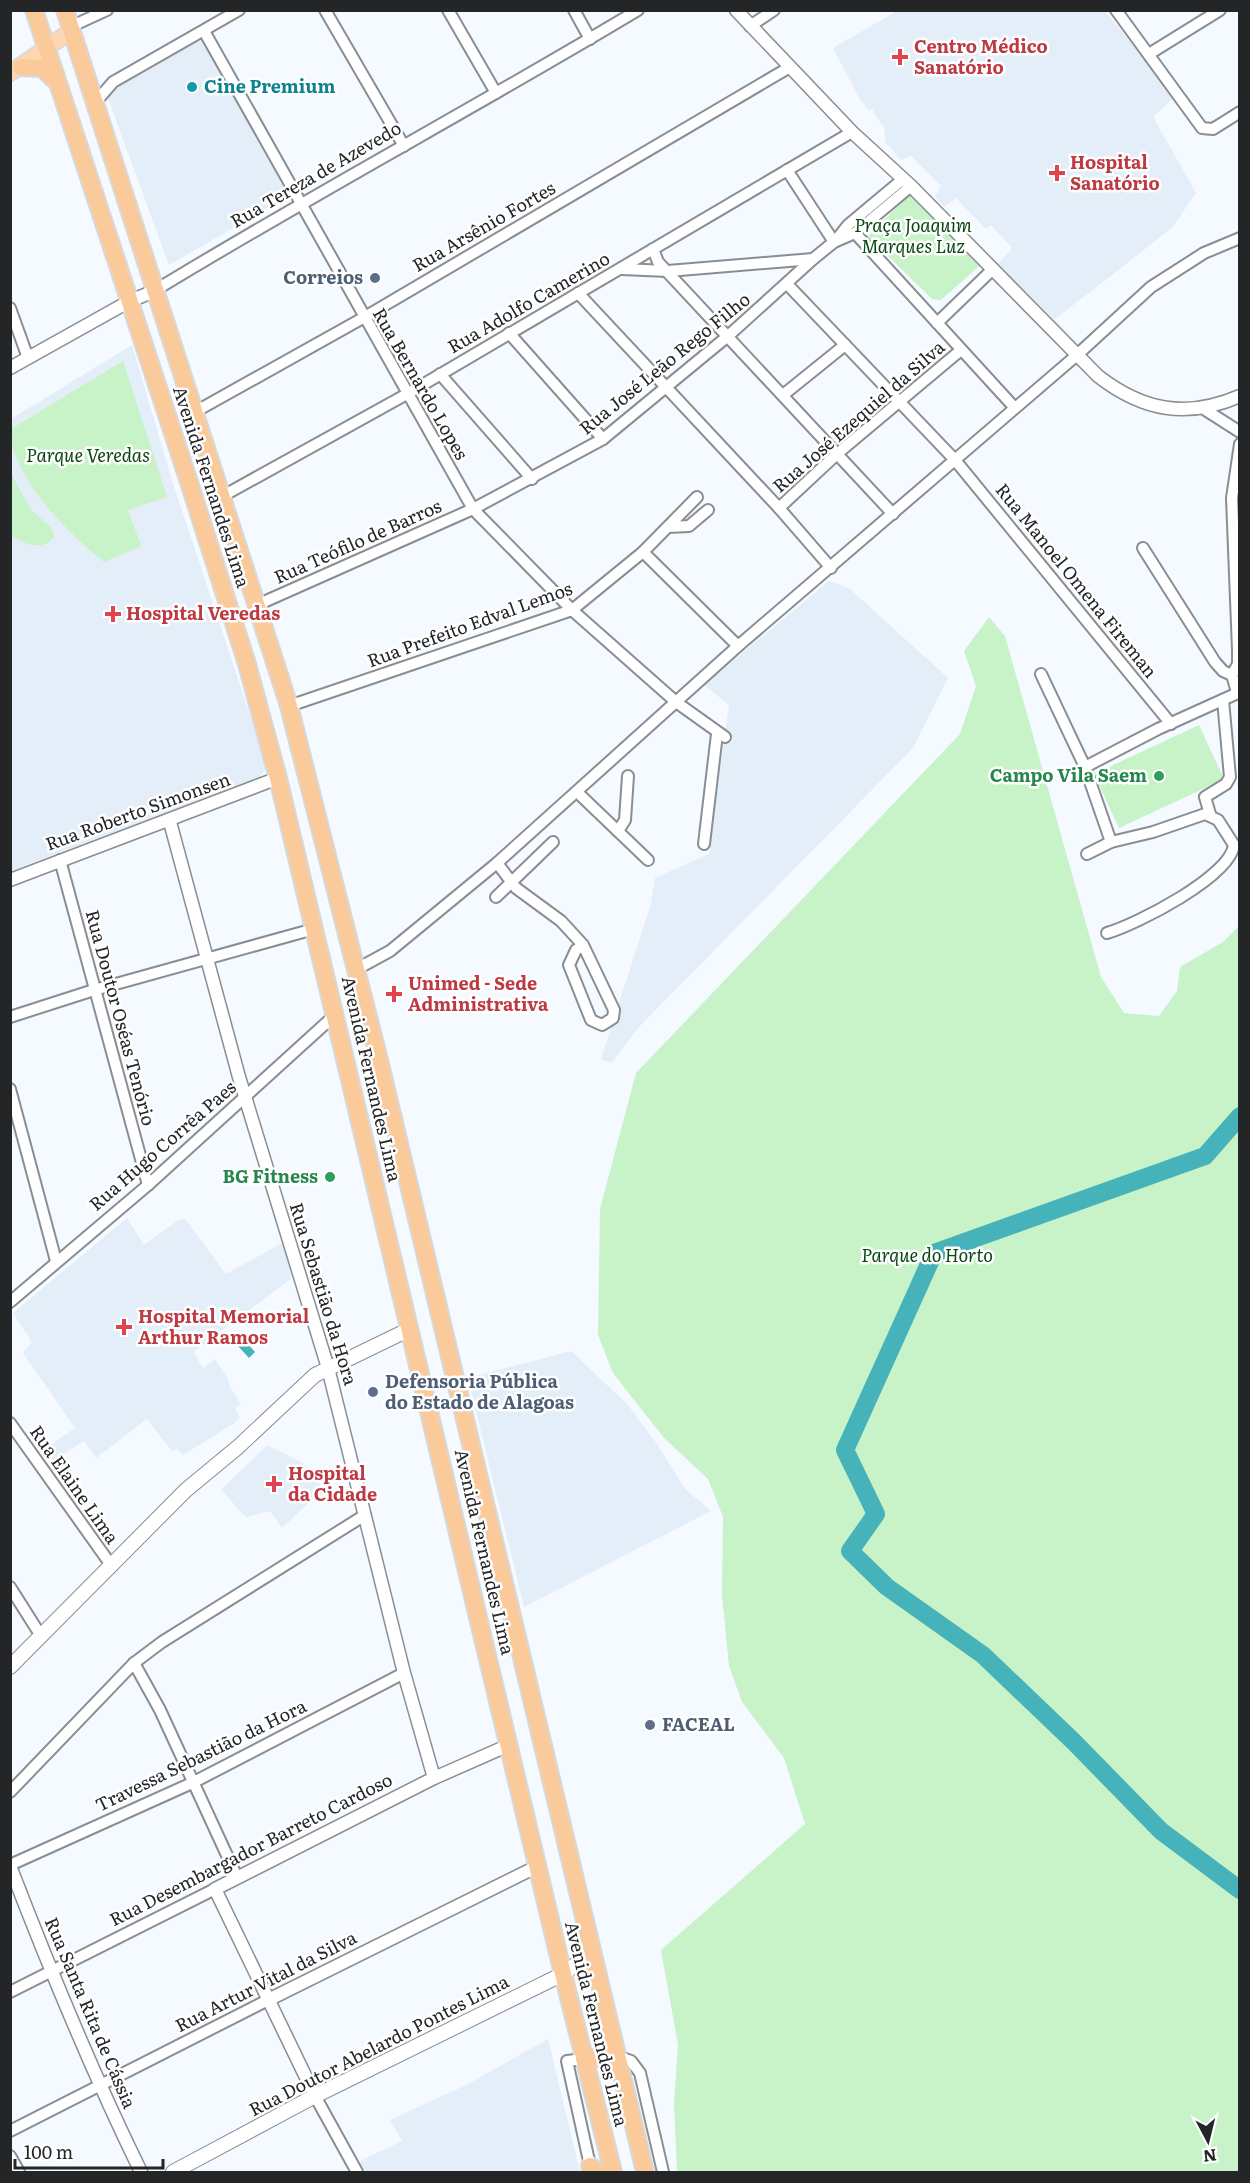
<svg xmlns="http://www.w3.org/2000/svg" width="1250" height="2183" font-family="Literata,serif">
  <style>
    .built { fill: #e3eef9 }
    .green { fill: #c8f2c8 }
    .water { fill: #46b2b9 }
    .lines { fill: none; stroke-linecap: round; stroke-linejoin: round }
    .river { stroke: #46b2b9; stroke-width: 18 }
    .minor-casing { stroke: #898e92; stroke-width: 14 }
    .tertiary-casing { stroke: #898e92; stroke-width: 15 }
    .secondary-casing { stroke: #898e92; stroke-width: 16 }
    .primary-casing { stroke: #d7d8d8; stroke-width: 18 }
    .trunk-casing { stroke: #d7d8d8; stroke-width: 20 }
    .minor { stroke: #fff; stroke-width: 10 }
    .tertiary { stroke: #fff; stroke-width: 12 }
    .secondary { stroke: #fff; stroke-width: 14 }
    .primary { stroke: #fcd7b4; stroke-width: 15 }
    .trunk { stroke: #fbca9b; stroke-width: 16 }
    .health-dot { fill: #e0444e; stroke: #fff; stroke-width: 2 }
    .culture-dot { fill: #0f9aa8; stroke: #fff; stroke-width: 2 }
    .service-dot { fill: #5c6f8a; stroke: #fff; stroke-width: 2 }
    .leisure-dot { fill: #2e9e5b; stroke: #fff; stroke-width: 2 }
    .labels { text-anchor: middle; stroke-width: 5; stroke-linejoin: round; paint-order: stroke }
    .health-label { font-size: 18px; font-weight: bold; fill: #be3a42; stroke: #fff; text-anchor: start }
    .culture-label { font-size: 18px; font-weight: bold; fill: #0d838f; stroke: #fff; text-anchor: start }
    .street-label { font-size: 18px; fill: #232527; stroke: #fff }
    .park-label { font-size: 18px; font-style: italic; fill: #084713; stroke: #fff }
    .service-label { font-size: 18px; font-weight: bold; fill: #4e5e75; stroke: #fff; text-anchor: start }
    .leisure-label { font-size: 18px; font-weight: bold; fill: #27864d; stroke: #fff; text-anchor: end }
  </style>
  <rect width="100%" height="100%" fill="#f4faff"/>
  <g class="built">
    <path d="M897,11H1105L1175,96L1153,117L1196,193L1172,228L1054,320L998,264L1012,248L991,225L986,229L956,198L944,207L935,197L941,186L911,156L901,160L886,143L884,128L872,109L869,111L859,98L833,48Z"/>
    <path d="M196,40L207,42L294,193L169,265L106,93Z"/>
    <path d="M132,345L174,487L259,742L266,769L260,777L11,871V419Z"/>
    <path d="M829,581L849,588L948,678L913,748L640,1026L611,1063L601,1059L650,907L655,878L709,854L729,705L704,685Z"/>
    <path d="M127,1218L144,1245L177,1221L185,1219L226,1274L288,1240L291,1279L193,1352L203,1368L215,1359L228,1379L230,1387L241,1405L235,1408L240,1418L233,1424L183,1455L178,1449L172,1451L147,1419L96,1458L84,1441L54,1460L46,1448L75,1428L23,1353L32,1342L13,1313Z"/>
    <path d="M571,1351L627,1404L657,1444L685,1489L711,1511L524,1607L468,1378Z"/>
    <path d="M267,1445L303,1463L326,1492L318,1494L282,1528L270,1511L246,1517L221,1490Z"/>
    <path d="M548,2039L580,2172H365L360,2161L402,2141L390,2120L468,2084Z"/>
  </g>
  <g class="green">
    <path d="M913,191L984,262L941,300L932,299L868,236Z"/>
    <path d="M123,361L167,497L128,510L141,546L104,562C69,533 10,478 11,429Z"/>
    <path d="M10,472L32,511L51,527L54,537C43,552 23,544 11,535Z"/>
    <path d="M989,617L1005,636L1101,977L1124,1013L1159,1016L1177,991L1180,967L1223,942L1239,926V2172H677L674,2104L678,2045L661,1950L805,1824L784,1758L742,1702L729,1666L722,1595L723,1517L708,1479L664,1438L613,1373L598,1335L600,1209L636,1073L960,734L976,686L964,651Z"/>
    <path d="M1199,725L1224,779L1119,828L1094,774Z"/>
  </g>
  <path class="water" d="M243,1339L255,1352L249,1358L237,1345Z"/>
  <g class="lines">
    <path class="river" d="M1240,1116L1205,1156L934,1253L845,1450L876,1514L850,1551L887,1587L983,1655L1074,1742L1161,1831L1240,1890"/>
    <g class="minor-casing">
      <g id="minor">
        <path d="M325,10L404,146"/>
        <path d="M448,10L496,93"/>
        <path d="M574,10L590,39"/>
        <path d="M1116,10L1202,128L1213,129L1240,112"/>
        <path d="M750,26L774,10"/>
        <path d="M70,27L107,10"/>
        <path d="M204,31L473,509L572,610L676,702L725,737"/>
        <path d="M1149,54L1220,10"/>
        <path d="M95,103L113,82L239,10"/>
        <path d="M787,170L834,242"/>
        <path d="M855,233L1014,407"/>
        <path d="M836,240L848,225L903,179"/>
        <path d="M653,249L658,262L893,514"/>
        <path d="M622,269L668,271L813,259"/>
        <path d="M787,284L955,460L1171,724"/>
        <path d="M154,291C313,194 478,106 638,10"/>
        <path d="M578,293L779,508L831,568"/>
        <path d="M10,308L28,358"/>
        <path d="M937,323L993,269"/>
        <path d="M509,333L603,439"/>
        <path d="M440,374L532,479"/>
        <path d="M783,395L845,345"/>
        <path d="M1204,409L1240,432"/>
        <path d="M193,413L363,318L790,67"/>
        <path d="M221,497L407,394L852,132"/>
        <path d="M779,508L838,453L961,350"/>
        <path d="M668,527L689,526L708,510"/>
        <path d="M1143,548L1215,662L1223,671L1232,675"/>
        <path d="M643,552L738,646"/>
        <path d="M257,605L473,509L603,439L728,336L813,259L834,242L855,233L911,186"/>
        <path d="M1041,674L1085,767L1111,842"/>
        <path d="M1237,692L1232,675L1238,664V650L1232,498L1240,444"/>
        <path d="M289,706L572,610L643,552L697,497"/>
        <path d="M1085,767L1158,729L1240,692"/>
        <path d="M577,792L648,860"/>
        <path d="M1210,814L1205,797L1226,784L1230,777L1223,700"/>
        <path d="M618,831L625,820L628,776"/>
        <path d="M704,844L717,734"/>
        <path d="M1087,854L1111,842L1153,832L1205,814L1218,820L1234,845C1230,877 1137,924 1107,933"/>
        <path d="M60,860L148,1185"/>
        <path d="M497,863L516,888L561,921L583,945L614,1010L613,1018L602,1025L591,1020L569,965L576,950L583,945"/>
        <path d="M496,897L553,842"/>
        <path d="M355,970L390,951L497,863L738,646L1077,355L1151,287L1204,253L1240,238"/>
        <path d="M10,1017L94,990L314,929"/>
        <path d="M10,1089L56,1261"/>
        <path d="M10,1302L148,1185L336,1014"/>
        <path d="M10,1423L111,1565"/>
        <path d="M10,1587L41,1636"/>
        <path d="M134,1663L160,1710L237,1877"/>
        <path d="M10,1792L134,1663L162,1642L365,1515"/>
        <path d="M10,1865L192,1783L404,1673"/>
        <path d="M10,1992L215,1889"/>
        <path d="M617,2056L631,2061L640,2073L663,2172"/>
        <path d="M584,2059L567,2061L591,2170"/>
        <path d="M315,2096L357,2172"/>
        <path d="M10,2131L268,2000"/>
        <path d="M10,2156L19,2172"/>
      </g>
    </g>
    <g class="tertiary-casing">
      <g id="tertiary">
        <path d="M736,10L852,132L911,186L1098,376C1143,411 1187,419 1240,396"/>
        <path d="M10,368L128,302L154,291"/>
        <path d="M170,822L239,1077L328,1368L404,1673L434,1778"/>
        <path d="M10,880L278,778"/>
        <path d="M10,1866C50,1970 92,2072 141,2172"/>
        <path d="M268,2000L538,1866"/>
        <path d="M315,2096L215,1889L434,1778L509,1745"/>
      </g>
    </g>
    <g class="secondary-casing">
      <g id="secondary">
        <path d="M10,1667L186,1490L238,1447L315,1375L410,1329"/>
        <path d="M173,2172L315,2096L563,1974L579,1962L591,1941"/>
      </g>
    </g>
    <g class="primary-casing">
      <path id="primary" d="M10,73L71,31"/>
    </g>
    <g class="trunk-casing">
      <g id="trunk">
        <path d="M34,10L189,482L247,664L278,778L563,1974L613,2172"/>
        <path d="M65,10L289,706L379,1060L645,2172"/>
        <path d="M21,67L42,68L56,81"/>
        <path d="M584,2059L617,2056"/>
        <path d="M590,2166L598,2172"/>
      </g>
    </g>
    <use href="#minor" class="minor"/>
    <use href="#tertiary" class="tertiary"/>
    <use href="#secondary" class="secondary"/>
    <use href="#primary" class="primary"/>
    <use href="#trunk" class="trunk"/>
  </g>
  <g class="health-dot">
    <path d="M897 48h6v6h6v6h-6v6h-6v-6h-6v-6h6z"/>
    <path d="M1054 164h6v6h6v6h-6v6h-6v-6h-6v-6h6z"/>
    <path d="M110 605h6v6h6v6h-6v6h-6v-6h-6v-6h6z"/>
    <path d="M391 985h6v6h6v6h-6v6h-6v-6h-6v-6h6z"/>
    <path d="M121 1318h6v6h6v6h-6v6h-6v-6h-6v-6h6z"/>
    <path d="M271 1475h6v6h6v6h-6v6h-6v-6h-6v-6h6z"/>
  </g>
  <circle class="culture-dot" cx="192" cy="87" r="6"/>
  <g class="service-dot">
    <circle cx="375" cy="278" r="6"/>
    <circle cx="373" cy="1392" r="6"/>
    <circle cx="650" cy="1725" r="6"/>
  </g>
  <g class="leisure-dot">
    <circle cx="1159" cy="776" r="6"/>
    <circle cx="330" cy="1177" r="6"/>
  </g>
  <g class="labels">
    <g class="health-label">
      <text x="914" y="53">Centro Médico<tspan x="914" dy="21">Sanatório</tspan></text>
      <text x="1070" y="169">Hospital<tspan x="1070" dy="21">Sanatório</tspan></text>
      <text x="126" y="620">Hospital Veredas</text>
      <text x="408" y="990">Unimed - Sede<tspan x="408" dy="21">Administrativa</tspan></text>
      <text x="138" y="1323">Hospital Memorial<tspan x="138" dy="21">Arthur Ramos</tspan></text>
      <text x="288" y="1480">Hospital<tspan x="288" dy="21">da Cidade</tspan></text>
    </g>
    <g class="culture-label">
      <text x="204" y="93">Cine Premium</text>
    </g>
    <g class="street-label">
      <text transform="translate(316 175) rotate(-30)" y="6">Rua Tereza de Azevedo</text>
      <text transform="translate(484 227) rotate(-30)" y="6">Rua Arsênio Fortes</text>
      <text transform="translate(529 303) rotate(-30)" y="6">Rua Adolfo Camerino</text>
      <text transform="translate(665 364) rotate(-39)" y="6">Rua José Leão Rego Filho</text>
      <text transform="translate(420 384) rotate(60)" y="6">Rua Bernardo Lopes</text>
      <text transform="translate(859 417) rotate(-41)" y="6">Rua José Ezequiel da Silva</text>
      <text transform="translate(211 487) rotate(72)" y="6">Avenida Fernandes Lima</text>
      <text transform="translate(358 542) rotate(-24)" y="6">Rua Teófilo de Barros</text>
      <text transform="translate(1076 581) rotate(51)" y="6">Rua Manoel Omena Fireman</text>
      <text transform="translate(470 625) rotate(-20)" y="6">Rua Prefeito Edval Lemos</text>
      <text transform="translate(138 812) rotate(-20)" y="6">Rua Roberto Simonsen</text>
      <text transform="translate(120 1018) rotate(75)" y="6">Rua Doutor Oséas Tenório</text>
      <text transform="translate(371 1079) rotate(77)" y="6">Avenida Fernandes Lima</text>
      <text transform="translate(163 1146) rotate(-41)" y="6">Rua Hugo Corrêa Paes</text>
      <text transform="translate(323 1294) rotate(73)" y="6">Rua Sebastião da Hora</text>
      <text transform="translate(74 1485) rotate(55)" y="6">Rua Elaine Lima</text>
      <text transform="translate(484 1552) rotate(77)" y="6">Avenida Fernandes Lima</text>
      <text transform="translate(201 1756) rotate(-26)" y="6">Travessa Sebastião da Hora</text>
      <text transform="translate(251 1850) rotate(-27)" y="6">Rua Desembargador Barreto Cardoso</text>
      <text transform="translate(266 1982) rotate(-27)" y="6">Rua Artur Vital da Silva</text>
      <text transform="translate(90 2013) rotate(67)" y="6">Rua Santa Rita de Cássia</text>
      <text transform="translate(596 2024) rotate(76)" y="6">Avenida Fernandes Lima</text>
      <text transform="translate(379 2046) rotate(-27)" y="6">Rua Doutor Abelardo Pontes Lima</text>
    </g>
    <g class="park-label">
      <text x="913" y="232">Praça Joaquim<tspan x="913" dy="21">Marques Luz</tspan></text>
      <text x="88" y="462">Parque Veredas</text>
      <text x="927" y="1262">Parque do Horto</text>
    </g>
    <g class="service-label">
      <text x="363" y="284" text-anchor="end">Correios</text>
      <text x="385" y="1388">Defensoria Pública<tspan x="385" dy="21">do Estado de Alagoas</tspan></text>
      <text x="662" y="1731">FACEAL</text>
    </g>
    <g class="leisure-label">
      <text x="1147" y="782">Campo Vila Saem</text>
      <text x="318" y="1183">BG Fitness</text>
    </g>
  </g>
  <rect width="1250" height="2183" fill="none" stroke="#232527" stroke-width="24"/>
  <g transform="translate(1208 2141) rotate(173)" stroke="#ffffff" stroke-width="4.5" paint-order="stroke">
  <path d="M0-4.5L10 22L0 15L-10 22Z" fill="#232527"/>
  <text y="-9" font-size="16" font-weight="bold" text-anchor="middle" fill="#232527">N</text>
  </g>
  <path d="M15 2159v9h148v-9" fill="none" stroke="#232527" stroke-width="3"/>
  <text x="24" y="2159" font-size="18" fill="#232527" stroke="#ffffff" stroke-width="4.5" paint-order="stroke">100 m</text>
</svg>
